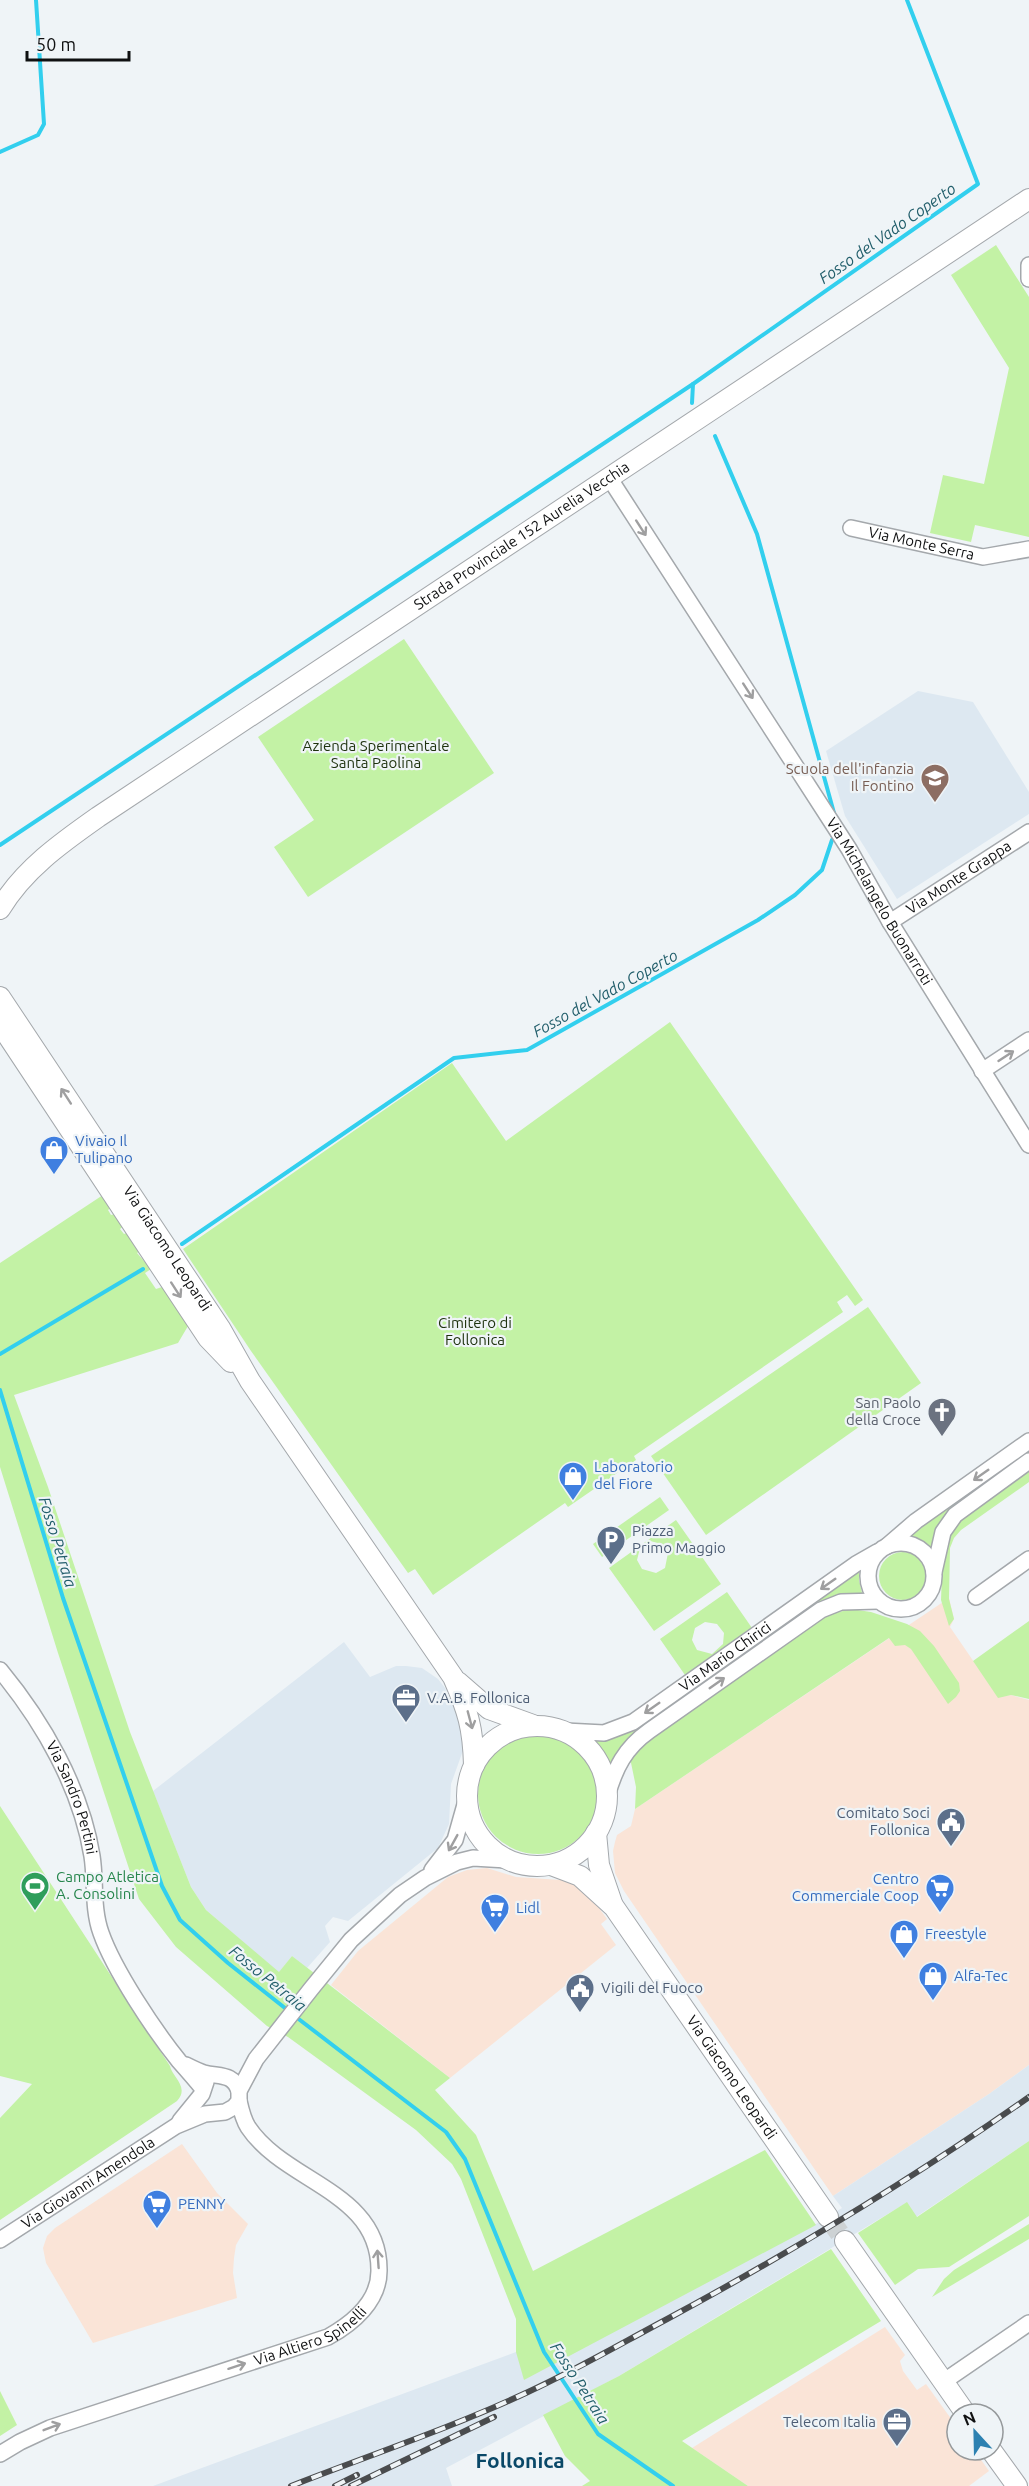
<svg xmlns="http://www.w3.org/2000/svg" width="1029" height="2486" font-family="Ubuntu,sans-serif">
  <style>
    .commercial { fill: #fae4d7 }
    .built { fill: #dde8f1 }
    .green { fill: #c3f2a5; fill-rule: evenodd }
    .lines { fill: none; stroke-linecap: round; stroke-linejoin: round }
    .stream { stroke: #32cfee; stroke-width: 4 }
    .major-tunnel { stroke: #cdd2d4; stroke-width: 20; stroke-dasharray: 20 10; stroke-linecap: butt }
    .minor-casing { stroke: #a4a8ac; stroke-width: 18 }
    .major-casing { stroke: #a4a8ac; stroke-width: 22 }
    .minor { stroke: #fff; stroke-width: 15 }
    .major { stroke: #fff; stroke-width: 20 }
    .rail-casing { stroke: #4a4c4e; stroke-width: 6 }
    .rail { stroke: #eff4f7; stroke-width: 4; stroke-dasharray: 11; stroke-linecap: butt }
    .oneway { stroke: #9f9fa0 }
    .labels { text-anchor: middle; stroke-width: 4.5; stroke-linejoin: round; paint-order: stroke }
    .street-label { font-size: 15px; fill: #0f1011; stroke: #eff4f7 }
    .park-label { font-size: 15px; fill: #1e320e; stroke: #eff4f7 }
    .education-label { font-size: 15px; fill: #785e54; stroke: #eff4f7; text-anchor: end }
    .shop-label { font-size: 15px; fill: #366cbe; stroke: #eff4f7; text-anchor: start }
    .worship-label { font-size: 15px; fill: #5b616d; stroke: #eff4f7; text-anchor: end }
    .service-label { font-size: 15px; fill: #4e5e75; stroke: #eff4f7; text-anchor: start }
    .leisure-label { font-size: 15px; fill: #27864d; stroke: #eff4f7; text-anchor: start }
    .water-label { font-size: 16px; font-style: italic; fill: #225e6b; stroke: #eff4f7 }
    .district-label { font-size: 21px; font-weight: bold; fill: #094868; stroke: #eff4f7 }
  </style>
  <rect width="100%" height="100%" fill="#eff4f7"/>
  <g class="commercial">
    <path d="M949,1598L954,1619L950,1627L998,1697L1011,1695L1029,1700V2065L989,2094L833,2196L624,1891L615,1873L613,1851L615,1842L617,1835L631,1826L635,1809Z"/>
    <path d="M487,1868L516,1877L561,1880L578,1886L589,1894L607,1919L601,1924L616,1945L450,2078L331,1985L358,1951L448,1877L467,1870Z"/>
    <path d="M182,2144L217,2193L248,2224L236,2245L234,2258L233,2273L237,2298L93,2343L46,2263L43,2248L47,2236L55,2228Z"/>
    <path d="M885,2327L905,2355L900,2361L903,2371L917,2390L926,2384L957,2427V2450H974L989,2471L969,2486H748L692,2448Z"/>
  </g>
  <g class="built">
    <path d="M918,691L973,702L1029,792V814L897,899L845,816L826,751Z"/>
    <path d="M344,1642L370,1677L396,1666H406L422,1668L438,1679L445,1688L460,1720L465,1745L451,1784L449,1824L438,1848L348,1921L333,1917L325,1926L330,1942L307,1968L292,1956L279,1973L206,1910L191,1887L153,1791Z"/>
    <path d="M1029,2065V2141L916,2217L906,2203L619,2376L446,2468L452,2486H153L516,2352L816,2224L842,2208L833,2196L989,2094Z"/>
  </g>
  <g class="green">
    <path d="M996,245L1029,297V537L975,525L971,542L930,533L943,475L984,484L1009,368L951,275Z"/>
    <path d="M404,639L494,773L308,897L274,847L314,820L258,737Z"/>
    <path d="M670,1022L863,1300L855,1306L847,1295L837,1302L843,1312L634,1456L636,1460L568,1507L565,1503L433,1595L415,1569L408,1573L251,1351L183,1249L452,1063L506,1141Z"/>
    <path d="M106,1193L114,1205L108,1210L111,1215L119,1213L126,1224L120,1229L124,1234L131,1231L143,1249L137,1253L151,1269L145,1273L156,1289L162,1287L188,1326L178,1343L14,1395L48,1487L130,1732L191,1887L206,1910L279,1972L292,1956L450,2078L435,2090L476,2135L533,2271L765,2150L816,2225L524,2380L516,2352V2319L461,2179L452,2164L416,2130L288,2037L267,2026L176,1947L139,1899L58,1653L0,1467V1263Z"/>
    <path d="M868,1307L921,1383L706,1535L651,1456Z"/>
    <path d="M1029,1447V1455L957,1506L932,1548L918,1538L906,1535Z"/>
    <path d="M1029,1468V1482L961,1530L954,1538L950,1548L949,1599L954,1619L949,1626L941,1600L943,1546L957,1521Z"/>
    <path d="M660,1497L669,1510L602,1557L593,1544Z"/>
    <path d="M676,1520L721,1584L654,1631L609,1568ZM650,1541L662,1544L668,1553L665,1568L656,1573L642,1569L637,1560L640,1548Z"/>
    <circle cx="903" cy="1576" r="24"/>
    <path d="M859,1568V1580L863,1597H841L609,1769L590,1740L603,1739Z"/>
    <path d="M727,1592L752,1628L685,1675L660,1639ZM705,1622L717,1624L724,1633L723,1644L712,1654L697,1650L692,1640L695,1628Z"/>
    <path d="M851,1609L871,1612L907,1624L920,1631L934,1646L959,1683L960,1691L956,1697L948,1704L911,1649L905,1645L895,1646L889,1638L635,1809L636,1787L630,1758L637,1748L823,1616Z"/>
    <path d="M1029,1621V1699L1011,1695L998,1698L973,1661Z"/>
    <circle cx="538" cy="1794" r="60"/>
    <path d="M0,1806L170,2066C172,2077 190,2087 177,2101L0,2220V2118L32,2084L0,2076Z"/>
    <path d="M1029,2141V2216L949,2267L918,2269L895,2285L858,2233L907,2202L917,2217Z"/>
    <path d="M1029,2224V2239L932,2297L944,2279L954,2270Z"/>
    <path d="M831,2249L881,2321L682,2441L748,2486H582L590,2481L565,2456L543,2415L619,2376Z"/>
    <path d="M0,2391L17,2425L0,2436Z"/>
  </g>
  <g class="lines">
    <g class="stream">
      <path d="M0,152L38,135L44,124L36,0"/>
      <path d="M692,403L693,384L978,184L907,0"/>
      <path d="M715,436L757,534L834,813"/>
      <path d="M0,845L693,384"/>
      <path d="M182,1244L454,1058L527,1050L758,920L795,895L822,870L832,840"/>
      <path d="M0,1354L143,1269"/>
      <path d="M0,1390L63,1598L162,1886L180,1920L228,1963L290,2012"/>
      <path d="M296,2017L446,2132L465,2159L544,2352L598,2434L673,2486"/>
    </g>
    <path class="major-tunnel" d="M828,2217L845,2241"/>
    <g class="minor-casing">
      <g id="minor">
        <path d="M1029,265V279"/>
        <path id="s1" d="M610,479L849,849L890,922L1029,1145"/>
        <path id="s2" d="M851,528L983,557L1029,549"/>
        <path id="s3" d="M890,922L1029,832"/>
        <path d="M982,1071L1029,1040"/>
        <circle cx="901" cy="1576" r="33"/>
        <path d="M887,1546L916,1521L1029,1441"/>
        <path d="M934,1572L943,1532L955,1515L1029,1461"/>
        <path d="M976,1597L1029,1559"/>
        <path id="s4" d="M0,1670C43,1722 81,1788 92,1856C96,1881 92,1908 101,1933C114,1970 154,2030 179,2061C187,2070 195,2079 203,2089"/>
        <path id="s5" d="M565,1731L604,1733L633,1722L856,1564L877,1552"/>
        <path d="M607,1796C615,1768 625,1748 649,1731L821,1610L841,1602L878,1601"/>
        <path d="M432,1870L455,1840L466,1801"/>
        <path d="M186,2065C192,2068 198,2071 204,2073C220,2077 233,2073 239,2091"/>
        <path d="M180,2121L202,2094L206,2082"/>
        <path id="s6" d="M0,2240L176,2126L205,2114L225,2112L234,2107L239,2101V2091L256,2059L311,1989L351,1940L400,1895L425,1878L457,1862L473,1858L507,1860"/>
        <path d="M943,2382L1029,2323"/>
        <path id="s7" d="M0,2454L20,2442L50,2428L328,2337C353,2323 379,2301 379,2271C380,2191 285,2183 248,2127C243,2119 241,2110 239,2101"/>
      </g>
    </g>
    <g class="major-casing">
      <g id="major">
        <path id="s8" d="M0,909C23,870 61,843 98,817L1029,199"/>
        <path id="s9" d="M0,997L220,1328L250,1381L453,1677C468,1711 473,1728 474,1765"/>
        <path d="M0,1024L208,1338L231,1362"/>
        <path d="M458,1682L489,1709L533,1725"/>
        <circle cx="537" cy="1796" r="70"/>
        <path d="M596,1833L599,1865L612,1903"/>
        <path id="s10" d="M551,1865L580,1876L614,1907L828,2217"/>
        <path d="M845,2241L966,2414"/>
        <path d="M991,2450L1017,2486"/>
      </g>
    </g>
    <use href="#minor" class="minor"/>
    <use href="#major" class="major"/>
    <g class="rail-casing">
      <g id="rail">
        <path d="M291,2486C370,2455 451,2428 528,2392C576,2370 622,2343 669,2318C793,2251 914,2178 1029,2097"/>
        <path d="M335,2486L357,2475"/>
        <path d="M351,2486L494,2417"/>
      </g>
    </g>
    <use href="#rail" class="rail"/>
  </g>
  <defs><path id="oneway-shaft" d="M-6 0H5M1.5-3L5.5 0L1.5 3" fill="none" stroke-width="1.6" stroke-linecap="round" stroke-linejoin="round" transform="scale(1.5)"/></defs>
  <g class="oneway">
    <use href="#oneway-shaft" transform="translate(641 528) rotate(57)"/>
    <use href="#oneway-shaft" transform="translate(748 691) rotate(57)"/>
    <use href="#oneway-shaft" transform="translate(1006 1056) rotate(-33)"/>
    <use href="#oneway-shaft" transform="translate(66 1096) rotate(-123)"/>
    <use href="#oneway-shaft" transform="translate(176 1290) rotate(57)"/>
    <use href="#oneway-shaft" transform="translate(981 1475) rotate(145)"/>
    <use href="#oneway-shaft" transform="translate(828 1584) rotate(145)"/>
    <use href="#oneway-shaft" transform="translate(717 1683) rotate(-35)"/>
    <use href="#oneway-shaft" transform="translate(652 1708) rotate(145)"/>
    <use href="#oneway-shaft" transform="translate(470 1720) rotate(75)"/>
    <use href="#oneway-shaft" transform="translate(453 1843) rotate(119)"/>
    <use href="#oneway-shaft" transform="translate(378 2259) rotate(-94)"/>
    <use href="#oneway-shaft" transform="translate(237 2366) rotate(-18)"/>
    <use href="#oneway-shaft" transform="translate(52 2427) rotate(-21)"/>
  </g>
  <defs>
    <g id="school-pin" transform="scale(1.5)"><path d="M0 17L-7.5 6A9.5 9.5 0 1 1 7.5 6Z" fill="#8d6e63" stroke="#eff4f7"/><path d="M0-5L7-2L0 1L-7-2ZM-4 1L0 2.5L4 1V4Q0 6-4 4Z" fill="#fff"/></g>
    <g id="shop-pin" transform="scale(1.5)"><path d="M0 17L-7.5 6A9.5 9.5 0 1 1 7.5 6Z" fill="#3f7fe0" stroke="#eff4f7"/><path d="M-5-2.5h2.3a2.7 3.5 0 0 1 5.4 0H5L5.5 6h-11ZM-1.5-2.5h3a1.5 2.3 0 0 0-3 0Z" fill="#fff"/></g>
    <g id="church-pin" transform="scale(1.5)"><path d="M0 17L-7.5 6A9.5 9.5 0 1 1 7.5 6Z" fill="#6b7280" stroke="#eff4f7"/><path d="M-1.2-6h2.4v3.5h3.3v2.4h-3.3V6h-2.4V-.1h-3.3v-2.4h3.3Z" fill="#fff"/></g>
    <g id="parking-pin" transform="scale(1.5)"><path d="M0 17L-7.5 6A9.5 9.5 0 1 1 7.5 6Z" fill="#5c6f8a" stroke="#eff4f7"/><path d="M-3.5-5.5H1a3.5 3.5 0 0 1 0 7H-1V5.5H-3.5ZM-1-3.4V-.6H.8a1.4 1.4 0 0 0 0-2.8Z" fill="#fff"/></g>
    <g id="office-pin" transform="scale(1.5)"><path d="M0 17L-7.5 6A9.5 9.5 0 1 1 7.5 6Z" fill="#5c6f8a" stroke="#eff4f7"/><path d="M-6-3h4V-5.5h4V-3h4V5H-6ZM-1-4.5V-3h2v-1.5ZM-6 0V1H6V0Z" fill="#fff"/></g>
    <g id="civic-pin" transform="scale(1.5)"><path d="M0 17L-7.5 6A9.5 9.5 0 1 1 7.5 6Z" fill="#5c6f8a" stroke="#eff4f7"/><path d="M-.6-6.5H3V-4.5H.6V-3L4-1V1h2V6H-6V1h2V-1L-.6-3ZM-1.2 2.5V6h2.4V2.5Z" fill="#fff"/></g>
    <g id="stadium-pin" transform="scale(1.5)"><path d="M0 17L-7.5 6A9.5 9.5 0 1 1 7.5 6Z" fill="#2e9e5b" stroke="#eff4f7"/><path d="M0-5a6.5 5 0 1 0 0 10a6.5 5 0 1 0 0-10ZM-3.5-1.8h7v3.6h-7Z" fill="#fff"/></g>
    <g id="supermarket-pin" transform="scale(1.5)"><path d="M0 17L-7.5 6A9.5 9.5 0 1 1 7.5 6Z" fill="#3f7fe0" stroke="#eff4f7"/><path d="M-6-5.5h2.5l.6 2H6L4.5 2H-2.5L-4.4-4H-6ZM-1.5 3.2a1.3 1.3 0 1 0 .1 0ZM3 3.2a1.3 1.3 0 1 0 .1 0Z" fill="#fff"/></g>
  </defs>
  <g fill-rule="evenodd">
    <use href="#school-pin" x="935" y="778"/>
    <use href="#shop-pin" x="54" y="1150"/>
    <use href="#church-pin" x="942" y="1412"/>
    <use href="#shop-pin" x="573" y="1476"/>
    <use href="#parking-pin" x="611" y="1540"/>
    <use href="#office-pin" x="406" y="1698"/>
    <use href="#civic-pin" x="951" y="1822"/>
    <use href="#stadium-pin" x="35" y="1886"/>
    <use href="#supermarket-pin" x="940" y="1888"/>
    <use href="#supermarket-pin" x="495" y="1908"/>
    <use href="#shop-pin" x="904" y="1934"/>
    <use href="#shop-pin" x="933" y="1976"/>
    <use href="#civic-pin" x="580" y="1988"/>
    <use href="#supermarket-pin" x="157" y="2204"/>
    <use href="#office-pin" x="897" y="2422"/>
  </g>
  <g class="labels">
    <g class="street-label">
      <text dy="5" stroke="none"><textPath href="#s8" startOffset="644">Strada Provinciale 152 Aurelia Vecchia</textPath></text>
      <text dy="5" stroke="none"><textPath href="#s2" startOffset="72">Via Monte Serra</textPath></text>
      <text dy="5" stroke="none"><textPath href="#s3" startOffset="82">Via Monte Grappa</textPath></text>
      <text dy="5" stroke="none"><textPath href="#s1" startOffset="501">Via Michelangelo Buonarroti</textPath></text>
      <text dy="5" stroke="none"><textPath href="#s9" startOffset="302">Via Giacomo Leopardi</textPath></text>
      <text dy="5" stroke="none"><textPath href="#s5" startOffset="183">Via Mario Chirici</textPath></text>
      <text dy="5" stroke="none"><textPath href="#s4" startOffset="148">Via Sandro Pertini</textPath></text>
      <text dy="5" stroke="none"><textPath href="#s10" startOffset="284">Via Giacomo Leopardi</textPath></text>
      <text dy="5" stroke="none"><textPath href="#s6" startOffset="105">Via Giovanni Amendola</textPath></text>
      <text dy="5" stroke="none"><textPath href="#s7" startOffset="333">Via Altiero Spinelli</textPath></text>
    </g>
    <g class="park-label">
      <text x="376" y="751">Azienda Sperimentale<tspan x="376" dy="17">Santa Paolina</tspan></text>
      <text x="475" y="1328">Cimitero di<tspan x="475" dy="17">Follonica</tspan></text>
    </g>
    <g class="education-label">
      <text x="914" y="774">Scuola dell'infanzia<tspan x="914" dy="17">Il Fontino</tspan></text>
    </g>
    <g class="shop-label">
      <text x="75" y="1146">Vivaio Il<tspan x="75" dy="17">Tulipano</tspan></text>
      <text x="594" y="1472">Laboratorio<tspan x="594" dy="17">del Fiore</tspan></text>
      <text x="919" y="1884" text-anchor="end">Centro<tspan x="919" dy="17">Commerciale Coop</tspan></text>
      <text x="516" y="1913">Lidl</text>
      <text x="925" y="1939">Freestyle</text>
      <text x="954" y="1981">Alfa-Tec</text>
      <text x="178" y="2209">PENNY</text>
    </g>
    <g class="worship-label">
      <text x="921" y="1408">San Paolo<tspan x="921" dy="17">della Croce</tspan></text>
    </g>
    <g class="service-label">
      <text x="632" y="1536">Piazza<tspan x="632" dy="17">Primo Maggio</tspan></text>
      <text x="427" y="1703">V.A.B. Follonica</text>
      <text x="930" y="1818" text-anchor="end">Comitato Soci<tspan x="930" dy="17">Follonica</tspan></text>
      <text x="601" y="1993">Vigili del Fuoco</text>
      <text x="876" y="2427" text-anchor="end">Telecom Italia</text>
    </g>
    <g class="leisure-label">
      <text x="56" y="1882">Campo Atletica<tspan x="56" dy="17">A. Consolini</tspan></text>
    </g>
    <g class="water-label">
      <text transform="translate(887 233) rotate(-35)" y="6">Fosso del Vado Coperto</text>
      <text transform="translate(605 993) rotate(-29)" y="6">Fosso del Vado Coperto</text>
      <text transform="translate(58 1542) rotate(73)" y="6">Fosso Petraia</text>
      <text transform="translate(268 1978) rotate(39)" y="6">Fosso Petraia</text>
      <text transform="translate(580 2383) rotate(57)" y="6">Fosso Petraia</text>
    </g>
    <g class="district-label">
      <text x="520" y="2468">Follonica</text>
    </g>
  </g>
  <g transform="translate(975 2432) rotate(338)"><circle r="28" fill="#eff4f7" stroke="#95999b" stroke-width="1.5"/>
  <path d="M0-4.5L10 22L0 15L-10 22Z" fill="#2d81b1"/>
  <text y="-9" font-size="16" font-weight="bold" text-anchor="middle" fill="#0f1011">N</text>
  </g>
  <path d="M27 51v9h102v-9" fill="none" stroke="#0f1011" stroke-width="3"/>
  <text x="36" y="51" font-size="18" fill="#0f1011" stroke="#eff4f7" stroke-width="4.5" paint-order="stroke">50 m</text>
</svg>
